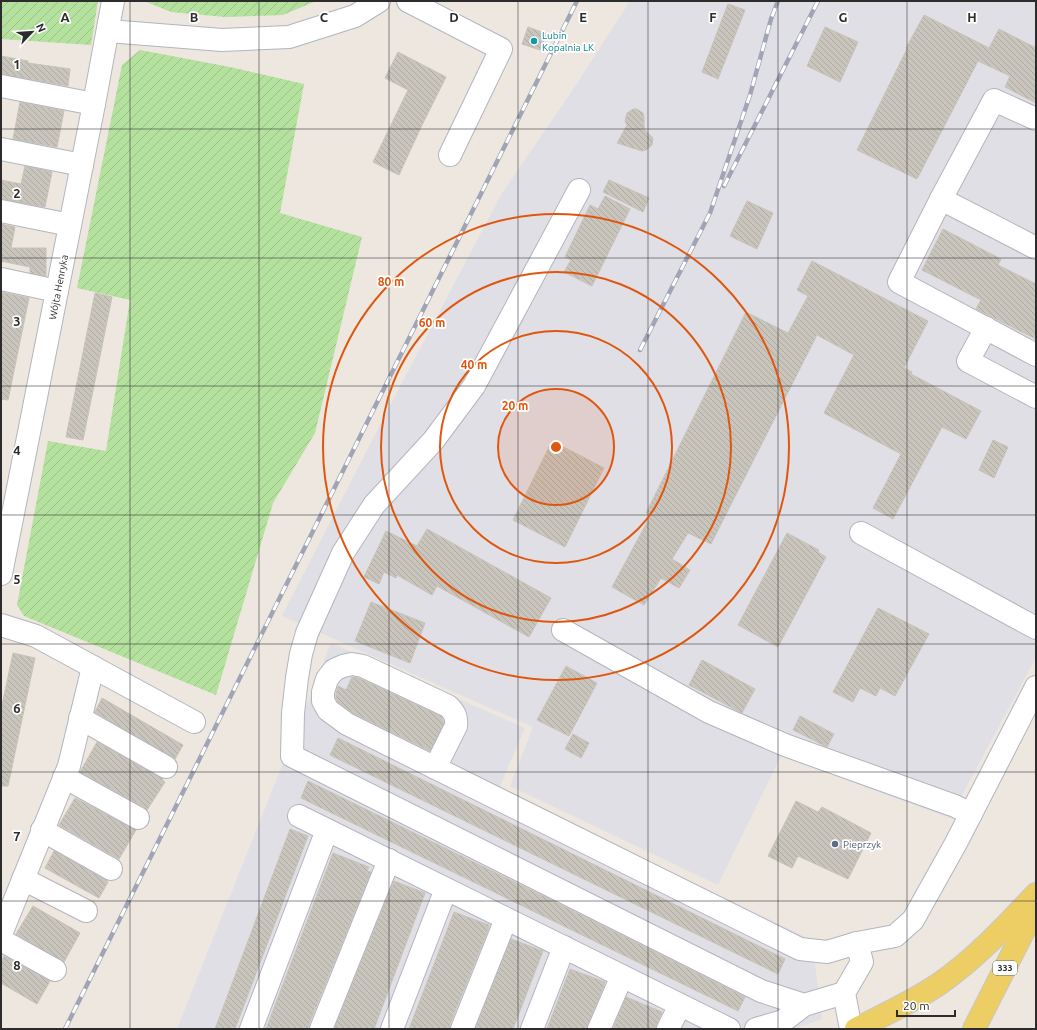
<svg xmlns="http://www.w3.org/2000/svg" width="1037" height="1030" font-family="Ubuntu,sans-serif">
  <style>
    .industrial { fill: #e1dfe6 }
    .garden { fill: url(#garden-furrows) }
    .building { fill: url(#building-back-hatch); stroke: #c8c3b8 }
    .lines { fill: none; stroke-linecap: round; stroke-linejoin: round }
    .minor-casing { stroke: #b2b5bf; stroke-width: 24 }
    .major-casing { stroke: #c8c8c8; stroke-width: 24 }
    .minor { stroke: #fff; stroke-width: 22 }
    .major { stroke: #ecce65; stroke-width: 22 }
    .rail-casing { stroke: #a1a4b5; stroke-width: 4.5 }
    .rail { stroke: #fff; stroke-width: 3; stroke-dasharray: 9; stroke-linecap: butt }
    .grid { fill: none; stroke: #2c2c2c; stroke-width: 1; stroke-opacity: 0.55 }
    .ring { fill: none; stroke: #df570e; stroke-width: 2 }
    .culture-dot { fill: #0f9aa8; stroke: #fff; stroke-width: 1.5 }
    .service-dot { fill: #5c6f8a; stroke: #fff; stroke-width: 1.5 }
    .labels { text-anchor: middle; stroke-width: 3.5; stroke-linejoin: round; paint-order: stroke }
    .shield { fill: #fff; stroke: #6b6b6b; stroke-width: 1 }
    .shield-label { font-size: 9px; font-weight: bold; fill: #2c2c2c }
    .culture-label { font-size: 10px; fill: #0d838f; stroke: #fff; text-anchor: start }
    .street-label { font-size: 10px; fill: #2c2c2c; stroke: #fff }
    .service-label { font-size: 10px; fill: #4e5e75; stroke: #fff; text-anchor: start }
    .grid-label { font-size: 13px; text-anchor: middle; font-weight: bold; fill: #2c2c2c; stroke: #fff; stroke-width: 3.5; stroke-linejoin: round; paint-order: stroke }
    .centre { fill: #df570e; stroke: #fff; stroke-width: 2 }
    .ring-label { font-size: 12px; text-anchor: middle; font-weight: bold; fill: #df570e; stroke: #fff; stroke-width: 3.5; stroke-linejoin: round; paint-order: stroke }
  </style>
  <defs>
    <pattern id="garden-furrows" width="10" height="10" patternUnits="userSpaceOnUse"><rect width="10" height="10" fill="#b4e19d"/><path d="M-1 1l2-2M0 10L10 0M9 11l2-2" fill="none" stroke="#9bc187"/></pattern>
    <pattern id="building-back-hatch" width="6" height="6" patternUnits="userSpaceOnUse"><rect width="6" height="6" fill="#c9c5bd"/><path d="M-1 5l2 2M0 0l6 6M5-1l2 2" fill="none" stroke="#ada9a3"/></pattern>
  </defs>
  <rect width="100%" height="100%" fill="#ede7df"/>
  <g class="industrial">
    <path d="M630,1H1036V657L950,818L781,756L718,885L510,786L533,727L282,616L384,417L502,193L572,91Z"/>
    <path d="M331,643L525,728L499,788L812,940L822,1019L795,1029H177Z"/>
  </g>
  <g class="garden">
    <path d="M1,1H98L91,45L1,39Z"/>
    <path d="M144,1H316L283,15L225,17L171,12Z"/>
    <path d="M140,50L230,67L304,84L280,213L362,237L315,433L273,503L216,695L24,616L17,605L48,441L106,451L130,300L77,288L122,65Z"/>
  </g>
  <g class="building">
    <path d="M728,4L745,10L718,79L702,72Z"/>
    <path d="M924,15L989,48L999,29L1036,48V103L1005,87L1010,76L978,61L917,179L857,150L907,49L906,48Z"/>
    <path d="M528,27L547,34L540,50L522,44Z"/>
    <path d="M825,27L858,42L840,82L807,66Z"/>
    <path d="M398,52L446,77L422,125L399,175L373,162L408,90L385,78Z"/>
    <path d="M1,56L28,61V63L70,69L68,86L1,74Z"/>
    <path d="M20,102L64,111L57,147L13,139Z"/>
    <path d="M633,109H637L643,113L644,117V129L653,138L652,145L646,150L642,151L617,143L627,125L625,121L627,113Z"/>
    <path d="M25,166L52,172L45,207L1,199V180L21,184Z"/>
    <path d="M609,180L649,198L643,212L603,192Z"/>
    <path d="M605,196L630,209L592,286L564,272L571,260L565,257L590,205L598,209Z"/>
    <path d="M747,201L773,213L757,249L730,236Z"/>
    <path d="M1,224L15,227L11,248H46V276L30,273V267L1,261Z"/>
    <path d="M943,229L1001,259L998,265L1036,284V339L976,309L981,300L922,270Z"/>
    <path d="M812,261L928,321L904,368L912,372L911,374L981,411L966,439L942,427L893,519L873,508L901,454L824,413L854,355L817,335L711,544L688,533L672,559L690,570L679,588L661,578L644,605L612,587L651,515L646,513L746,312L788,333L808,296L797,290Z"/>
    <path d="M1,292L29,298L8,400L1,399Z"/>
    <path d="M95,293L112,297L83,440L66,437Z"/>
    <path d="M993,440L1008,447L994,478L979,470Z"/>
    <path d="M552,441L604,468L565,547L513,520Z"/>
    <path d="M427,529L551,598L529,637L437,586L432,595L397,575L396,578L384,572L379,584L364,577L386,531L417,546Z"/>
    <path d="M787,533L819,550L818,552L826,557L778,647L738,625Z"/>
    <path d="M371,602L425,623L410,663L355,641Z"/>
    <path d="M878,608L929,634L895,696L880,688L876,696L860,688L853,702L833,692Z"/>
    <path d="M13,653L35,658L8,786H1V710Z"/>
    <path d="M702,660L755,689L742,713L689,685Z"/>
    <path d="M566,666L597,683L569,736L537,720Z"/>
    <path d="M352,677L359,678L441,716L444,723L430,751L353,713L338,702L336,698V694L338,686L346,690Z"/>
    <path d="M102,698L183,745L175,759L95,712Z"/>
    <path d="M800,716L834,734L827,747L793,730Z"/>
    <path d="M573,734L589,743L581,758L565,749Z"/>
    <path d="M338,738L785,959L778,974L330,755Z"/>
    <path d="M97,742L163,779L162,780L165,782L147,810L144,807L80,772Z"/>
    <path d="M308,781L545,897L745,997L738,1011L301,798Z"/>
    <path d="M75,798L136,830L119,859L59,825Z"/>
    <path d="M796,801L818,812L822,807L871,833L848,879L798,856L792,868L768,856Z"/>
    <path d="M290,829L308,836L235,1029H215Z"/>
    <path d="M54,851L106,880L108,882L99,898L45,868Z"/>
    <path d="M333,853L369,867L367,871L371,872L309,1024V1029H266Z"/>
    <path d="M394,881L425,893L374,1029H334Z"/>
    <path d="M33,906L80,933L64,962L16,934Z"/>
    <path d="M454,912L489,925L488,930L450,1024V1029H409Z"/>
    <path d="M511,939L543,951L513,1029H475Z"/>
    <path d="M4,956L50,981L37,1004L1,983V962Z"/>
    <path d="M570,969L605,982L603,988L588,1024L587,1029H547Z"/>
    <path d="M626,997L662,1012L655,1029H613Z"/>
  </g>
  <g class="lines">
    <g class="minor-casing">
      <g id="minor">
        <path d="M408,1L501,49L450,155"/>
        <path d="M108,31L222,40L289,37L355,16L379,1"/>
        <path d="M1,86L94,104"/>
        <path d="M1,149L82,165"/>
        <path d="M579,190L474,386L433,441L374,505L343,553L307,633L301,654L297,678L293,713L292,756L761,991L804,1005L844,993"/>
        <path d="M941,199L994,100L1036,119"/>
        <path d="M1,211L70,225"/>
        <path d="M1036,248L941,199L899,282L1036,355"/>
        <path d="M1,279L57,291"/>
        <path d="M986,328L968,361L1036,397"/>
        <path d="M861,533L1036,628"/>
        <path d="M1,574L94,104L113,1"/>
        <path d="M1,625L36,636L194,722"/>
        <path d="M563,630L709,712L785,745L955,806L971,814"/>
        <path d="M80,718L166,767"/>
        <path d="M435,768L456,726C457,717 455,713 448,706L363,666L352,664L343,666L334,670L327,679L323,692V701L328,710L347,724L800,949L827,952L857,943L895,936L913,920L956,843L1036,687"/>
        <path d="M64,777L138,818"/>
        <path d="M299,816L729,1029"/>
        <path d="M42,830L111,869"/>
        <path d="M23,879L86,911"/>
        <path d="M1,934L69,766L93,667"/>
        <path d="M1,940L55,970"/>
        <path d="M251,1029L327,830"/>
        <path d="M321,1029L389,860"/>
        <path d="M392,1029L446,889"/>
        <path d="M462,1029L506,919"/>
        <path d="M532,1029L564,947"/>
        <path d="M599,1029L622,976"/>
        <path d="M668,1029L680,1005"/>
        <path d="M756,1029L783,1021L804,1005"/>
        <path d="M851,1029L844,993L862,962L857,943"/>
      </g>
    </g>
    <g class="major-casing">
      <g id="major">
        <path d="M856,1029C884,1015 914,1001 939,984C975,959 1006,926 1036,894"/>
        <path d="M974,1029L1036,907"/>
      </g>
    </g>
    <use href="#minor" class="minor"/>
    <use href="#major" class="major"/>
    <g class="rail-casing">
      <g id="rail">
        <path d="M724,186L818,1"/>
        <path d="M640,350L710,213L750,95L771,19L778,1"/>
        <path d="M65,1029L577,1"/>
      </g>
    </g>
    <use href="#rail" class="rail"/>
  </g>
  <path class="grid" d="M130,1V1029M259,1V1029M389,1V1029M518,1V1029M648,1V1029M778,1V1029M907,1V1029M1,129H1036M1,258H1036M1,386H1036M1,515H1036M1,644H1036M1,772H1036M1,901H1036"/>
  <circle cx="556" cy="447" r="58" fill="#df570e" fill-opacity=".12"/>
  <g class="ring">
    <circle cx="556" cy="447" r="58"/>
    <circle cx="556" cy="447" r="116"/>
    <circle cx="556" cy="447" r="175"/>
    <circle cx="556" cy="447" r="233"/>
  </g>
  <circle class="culture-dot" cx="534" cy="41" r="4"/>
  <circle class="service-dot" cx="835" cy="844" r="4"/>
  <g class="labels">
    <rect class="shield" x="993" y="961" width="24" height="14" rx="3"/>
    <g class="shield-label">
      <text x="1005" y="971">333</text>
    </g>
    <g class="culture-label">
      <text x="542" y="39">Lubin<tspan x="542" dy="12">Kopalnia LK</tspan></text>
    </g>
    <g class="street-label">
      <text transform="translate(58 287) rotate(-79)" y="4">Wójta Henryka</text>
    </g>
    <g class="service-label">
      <text x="843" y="848">Pieprzyk</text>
    </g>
  </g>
  <g class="grid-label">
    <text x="65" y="22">A</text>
    <text x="194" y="22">B</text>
    <text x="324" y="22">C</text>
    <text x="454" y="22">D</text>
    <text x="583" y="22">E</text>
    <text x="713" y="22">F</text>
    <text x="843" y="22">G</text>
    <text x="972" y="22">H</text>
    <text x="17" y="69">1</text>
    <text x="17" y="198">2</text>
    <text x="17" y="326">3</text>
    <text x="17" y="455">4</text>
    <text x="17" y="584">5</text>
    <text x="17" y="713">6</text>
    <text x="17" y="841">7</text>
    <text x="17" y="970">8</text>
  </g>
  <circle cx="556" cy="447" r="6" class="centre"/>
  <g class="ring-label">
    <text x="391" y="286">80 m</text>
    <text x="432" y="327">60 m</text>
    <text x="474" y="369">40 m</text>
    <text x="515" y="410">20 m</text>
  </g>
  <rect width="1037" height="1030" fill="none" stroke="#2c2c2c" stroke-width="4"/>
  <g transform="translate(32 32) rotate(65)" stroke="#ffffff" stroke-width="3" paint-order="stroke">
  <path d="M0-3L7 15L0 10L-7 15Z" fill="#2c2c2c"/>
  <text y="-6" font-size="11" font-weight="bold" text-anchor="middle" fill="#2c2c2c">N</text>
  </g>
  <path d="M897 1010v6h58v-6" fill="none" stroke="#2c2c2c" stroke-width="2"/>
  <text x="903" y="1010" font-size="12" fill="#2c2c2c" stroke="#ffffff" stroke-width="3" paint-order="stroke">20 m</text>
</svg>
